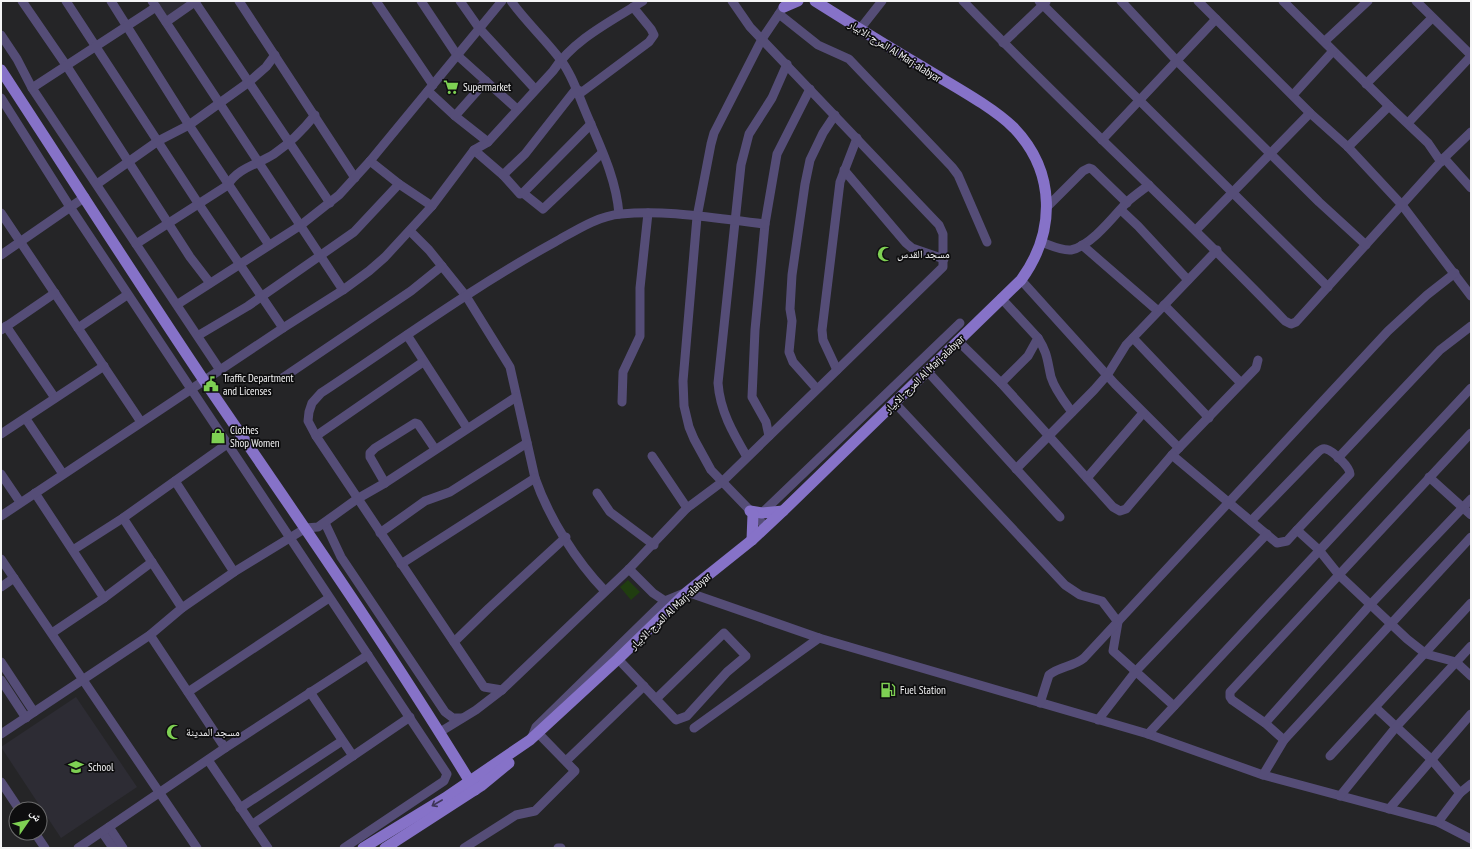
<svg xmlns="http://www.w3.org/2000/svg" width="1472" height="849" font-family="'PT Sans Narrow','Noto Naskh Arabic',sans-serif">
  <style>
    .built { fill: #2d2c34 }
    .green { fill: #203d10 }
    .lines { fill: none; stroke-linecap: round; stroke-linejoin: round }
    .minor { stroke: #554d77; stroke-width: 9 }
    .major { stroke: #8672c8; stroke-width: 11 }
    .oneway { stroke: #3e3659 }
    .labels { text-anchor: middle; stroke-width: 3.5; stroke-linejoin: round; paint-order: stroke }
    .street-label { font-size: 11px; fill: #f4f4f5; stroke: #0e0e0f }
    .poi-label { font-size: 11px; fill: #f4f4f5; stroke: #0e0e0f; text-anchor: start }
  </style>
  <rect width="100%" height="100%" fill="#252527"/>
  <g class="built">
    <path d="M157,1H188L166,19Z"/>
    <path d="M76,697L137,787L61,838L1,747Z"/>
  </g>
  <path class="green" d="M628,580L640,592L631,600L620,587Z"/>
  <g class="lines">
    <g class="minor">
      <path d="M22,1L66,65L190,257L210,283"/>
      <path d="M66,1L198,203L283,328"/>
      <path d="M111,1L189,125L269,245"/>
      <path d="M152,1L343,290"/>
      <path d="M239,1L355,178"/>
      <path d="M376,1L433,85"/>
      <path d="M421,1L457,55L517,109"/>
      <path d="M460,1L479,28L535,89"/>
      <path d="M511,1C526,22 545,39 560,59C571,73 577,91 584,108C598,142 616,176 619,214"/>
      <path d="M963,1C1068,110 1180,212 1285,321L1291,324L1296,322L1444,158L1471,132"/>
      <path d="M1039,1L1328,287"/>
      <path d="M1121,1L1177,61L1319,202L1366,245"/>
      <path d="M1198,1L1310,113L1348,147L1402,205L1471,296"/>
      <path d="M1283,1L1389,106L1428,143L1441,162"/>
      <path d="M1416,1L1471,55"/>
      <path d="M195,2L330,203"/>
      <path d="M779,14L818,45L849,59L952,167L958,175L987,242"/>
      <path d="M166,22L196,1"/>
      <path d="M860,29L882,1"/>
      <path d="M1,35L17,59L32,88L220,370"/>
      <path d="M1325,41L1368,1"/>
      <path d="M1003,43L1046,2"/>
      <path d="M1366,84L1432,18"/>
      <path d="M32,88L156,7"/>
      <path d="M428,91L455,116L488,142"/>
      <path d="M1293,95L1333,51"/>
      <path d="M1,98L70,207L447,774L444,781L344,848"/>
      <path d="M455,116L486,81"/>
      <path d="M1408,123L1471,56"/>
      <path d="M1102,140L1216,19"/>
      <path d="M1348,147L1389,106"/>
      <path d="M474,150L503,175L525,154L576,89L582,92L649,42L654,35L651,29L633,7"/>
      <path d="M1444,158L1471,188"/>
      <path d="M370,161L399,184L432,206"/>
      <path d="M844,170L906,243L912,248L944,259"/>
      <path d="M503,175L520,194L523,193L543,209L602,153"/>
      <path d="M97,184L158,141L189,125L249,82L266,67L275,55"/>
      <path d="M523,193L591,124"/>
      <path d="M1047,207L1083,171L1089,168L1092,169L1127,203"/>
      <path d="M1121,210L1138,226L1188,280"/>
      <path d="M1,213L141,422"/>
      <path d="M1196,230L1310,113"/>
      <path d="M410,231L429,250L466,296L510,367L535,478C549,518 576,561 605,591"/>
      <path d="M1041,242C1050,245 1061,251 1071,250C1091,246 1114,216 1127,202C1134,196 1142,190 1149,185"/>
      <path d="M136,244L228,185C237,168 259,164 274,154C290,143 303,130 315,115"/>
      <path d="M1082,245L1158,311"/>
      <path d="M1,255L85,197"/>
      <path d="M1021,280L1115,384L1179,448"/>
      <path d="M1001,298L1038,338L1028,356L1001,383"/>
      <path d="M178,304L301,225L339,195L370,161L502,1"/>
      <path d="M1164,305L1241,383"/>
      <path d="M6,326L55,398"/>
      <path d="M78,328L127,295"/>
      <path d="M1,330L55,293"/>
      <path d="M199,335L248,306L354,232L399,184"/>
      <path d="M407,335L467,428"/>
      <path d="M1038,338C1048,354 1047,360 1051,377C1055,390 1064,401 1072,412"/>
      <path d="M1133,338L1209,418"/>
      <path d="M958,341L1001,383L1113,507L1120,511L1126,509L1172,455L1256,368L1258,360"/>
      <path d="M837,370L823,340L822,330L840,182L857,138"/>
      <path d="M928,372L1060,517"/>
      <path d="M281,379L411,291L442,266"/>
      <path d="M817,389L793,362L789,352L792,321L790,309L792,275L805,184L810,160L823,133L835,115"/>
      <path d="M622,402L623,372L640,336V288L648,213"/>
      <path d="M894,402L1065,585L1080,595L1102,601L1118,622L1113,651L1174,706"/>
      <path d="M26,419L63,474"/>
      <path d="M1,434L104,366"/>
      <path d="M316,436L423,362"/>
      <path d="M769,436L766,422L752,397L755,330L765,224L777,154L810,89"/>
      <path d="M1172,455L1277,543L1287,541L1297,530L1319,550L1339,575L1407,639L1426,654L1456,662L1471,676"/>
      <path d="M652,456L687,508"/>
      <path d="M747,457C733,433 720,411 718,383L741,165L749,134L772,98L787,64"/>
      <path d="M1338,458L1440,350L1471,326"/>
      <path d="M1016,469L1094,390L1108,374L1126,345L1217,250"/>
      <path d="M1,474L20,502"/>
      <path d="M1429,477L1471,515"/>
      <path d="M1087,478L1143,413"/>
      <path d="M175,481L234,572"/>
      <path d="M385,483L370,457V453L375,448L415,423L418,424L435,449"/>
      <path d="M35,493L104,598"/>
      <path d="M597,493L610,512L654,545"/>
      <path d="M762,513L960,323"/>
      <path d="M1,516L283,328L343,290L369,271L385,257L432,206L474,150L488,142L553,71C574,39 612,21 643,1"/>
      <path d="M123,518L182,608"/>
      <path d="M1251,521L1318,452C1320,450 1323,448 1326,449C1333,451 1350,467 1350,474L1297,530"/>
      <path d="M325,523L341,557L445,712L453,718H462"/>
      <path d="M766,527L711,470L694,439L689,427L684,406L683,381L697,217L711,144L714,133L762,39L787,2"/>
      <path d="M380,533L425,501L450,492L527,443"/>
      <path d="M73,550L123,518L227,444"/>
      <path d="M1,559L197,848"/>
      <path d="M401,564L535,478"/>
      <path d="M629,569L653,593L665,601L687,592L819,638L1148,734L1263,775L1438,822L1471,839"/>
      <path d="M1,587L14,578"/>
      <path d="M52,633L104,598L152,562"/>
      <path d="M150,635L225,748"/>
      <path d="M454,642L489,608L566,537"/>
      <path d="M618,659L676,720L687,716L727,672L746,656L724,633L656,699"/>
      <path d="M1,662L34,712"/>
      <path d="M1,680L26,718"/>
      <path d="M502,690L484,687L316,436L308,421L309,412L312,403L321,393C398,342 473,287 555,242C575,231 597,216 621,214C668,209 718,219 765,224"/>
      <path d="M188,692L329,598"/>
      <path d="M310,692L353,756"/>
      <path d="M1040,703L1049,675C1060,666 1073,667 1084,658L1388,331L1427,295L1455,273"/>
      <path d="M1376,708L1431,759L1460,793"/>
      <path d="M1098,720L1136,671L1267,534"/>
      <path d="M1265,723L1370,605L1471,499"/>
      <path d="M694,728L819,638"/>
      <path d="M440,732L476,710L502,690L629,569L687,508L722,482L943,267V234L939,225L750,27L732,1"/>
      <path d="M1,734L150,635L182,608L234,572L306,528L318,527L357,499L385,483L516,397"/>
      <path d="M1148,734L1471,388"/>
      <path d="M532,737L536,727L665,601"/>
      <path d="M1284,740L1265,723L1232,700L1230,697V692L1471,433"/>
      <path d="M1330,756L1471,603"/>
      <path d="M208,760L268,848"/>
      <path d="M566,761L644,686"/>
      <path d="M1263,775L1284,740L1471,537"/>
      <path d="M1,782L19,809"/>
      <path d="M1340,796L1396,727L1471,646"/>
      <path d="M240,808L342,741"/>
      <path d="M1389,809L1471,714"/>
      <path d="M1438,822L1460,793L1471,784"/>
      <path d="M253,824L410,717"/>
      <path d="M109,827L123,848"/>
      <path d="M102,832L113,848"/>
      <path d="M35,833L45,848"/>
      <path d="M78,848L225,748L368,655"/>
      <path d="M464,848L516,815L535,811L575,771L538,733"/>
      <path d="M558,848H561"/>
    </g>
    <g class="major">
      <path d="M784,7L798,1"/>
      <path d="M1,70C69,174 136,279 205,382C297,517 391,651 475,790"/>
      <path d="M750,511L762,513L783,511"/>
      <path d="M752,540L753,514"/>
      <path d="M363,848L445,798L530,740L618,659L687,592L752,540L783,511L1021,280C1056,232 1056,172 1014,128C992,106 948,83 921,66C885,45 850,23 815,1"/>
      <path d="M385,848L481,786L509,763"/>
    </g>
  </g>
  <defs><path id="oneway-shaft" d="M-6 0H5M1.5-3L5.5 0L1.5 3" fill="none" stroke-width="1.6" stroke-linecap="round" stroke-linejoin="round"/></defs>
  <use class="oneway" href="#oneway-shaft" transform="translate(437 803) rotate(150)"/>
  <defs>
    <g id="supermarket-bare" transform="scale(1.2)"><path d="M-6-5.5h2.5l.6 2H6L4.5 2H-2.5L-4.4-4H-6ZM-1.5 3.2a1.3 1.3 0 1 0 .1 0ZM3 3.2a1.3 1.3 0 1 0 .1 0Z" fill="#7ed053" stroke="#0e0e0f" stroke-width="2.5" paint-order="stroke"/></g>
    <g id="mosque-bare" transform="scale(1.2)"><path d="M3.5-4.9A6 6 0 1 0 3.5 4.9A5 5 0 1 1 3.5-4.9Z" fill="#7ed053" stroke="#0e0e0f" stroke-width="2.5" paint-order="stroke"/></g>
    <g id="civic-bare" transform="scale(1.2)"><path d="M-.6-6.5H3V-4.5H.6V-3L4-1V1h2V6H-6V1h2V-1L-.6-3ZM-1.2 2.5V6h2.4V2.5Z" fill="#7ed053" stroke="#0e0e0f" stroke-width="2.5" paint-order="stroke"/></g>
    <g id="shop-bare" transform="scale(1.2)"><path d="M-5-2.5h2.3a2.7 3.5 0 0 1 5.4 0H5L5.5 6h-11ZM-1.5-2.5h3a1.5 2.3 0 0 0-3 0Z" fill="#7ed053" stroke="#0e0e0f" stroke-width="2.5" paint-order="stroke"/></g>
    <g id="fuel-bare" transform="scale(1.2)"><path d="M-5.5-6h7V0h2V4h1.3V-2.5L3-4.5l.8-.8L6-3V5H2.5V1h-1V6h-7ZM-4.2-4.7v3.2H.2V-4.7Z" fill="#7ed053" stroke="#0e0e0f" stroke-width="2.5" paint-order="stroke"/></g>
    <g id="school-bare" transform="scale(1.2)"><path d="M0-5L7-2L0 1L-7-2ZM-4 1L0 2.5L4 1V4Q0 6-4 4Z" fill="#7ed053" stroke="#0e0e0f" stroke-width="2.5" paint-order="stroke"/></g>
  </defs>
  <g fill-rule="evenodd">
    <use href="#supermarket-bare" x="451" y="87"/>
    <use href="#mosque-bare" x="885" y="254"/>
    <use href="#civic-bare" x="211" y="384"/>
    <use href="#shop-bare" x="218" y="436"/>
    <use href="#fuel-bare" x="888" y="690"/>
    <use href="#mosque-bare" x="174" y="732"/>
    <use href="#school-bare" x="76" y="767"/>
  </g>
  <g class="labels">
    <g class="street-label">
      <text transform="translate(895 51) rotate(32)" y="4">المرج-الابيار Al Marj-alabyar</text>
      <text transform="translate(924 374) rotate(-44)" y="4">المرج-الابيار Al Marj-alabyar</text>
      <text transform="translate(670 611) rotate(-43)" y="4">المرج-الابيار Al Marj-alabyar</text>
    </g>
    <g class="poi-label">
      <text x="463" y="91">Supermarket</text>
      <text x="897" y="258">مسجد القدس</text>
      <text x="223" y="382">Traffic Department<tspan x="223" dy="13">and Licenses</tspan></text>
      <text x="230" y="434">Clothes<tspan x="230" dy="13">Shop Women</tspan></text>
      <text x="900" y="694">Fuel Station</text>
      <text x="186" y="736">مسجد المدينة</text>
      <text x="88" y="771">School</text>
    </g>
  </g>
  <rect width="1472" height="849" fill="none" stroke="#f4f4f5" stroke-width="4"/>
  <g transform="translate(28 821) rotate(56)"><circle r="19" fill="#0e0e0f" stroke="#6a6a6b"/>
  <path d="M0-3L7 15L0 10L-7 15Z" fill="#7ed053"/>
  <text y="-6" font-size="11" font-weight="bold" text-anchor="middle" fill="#f4f4f5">ش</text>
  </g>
</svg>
